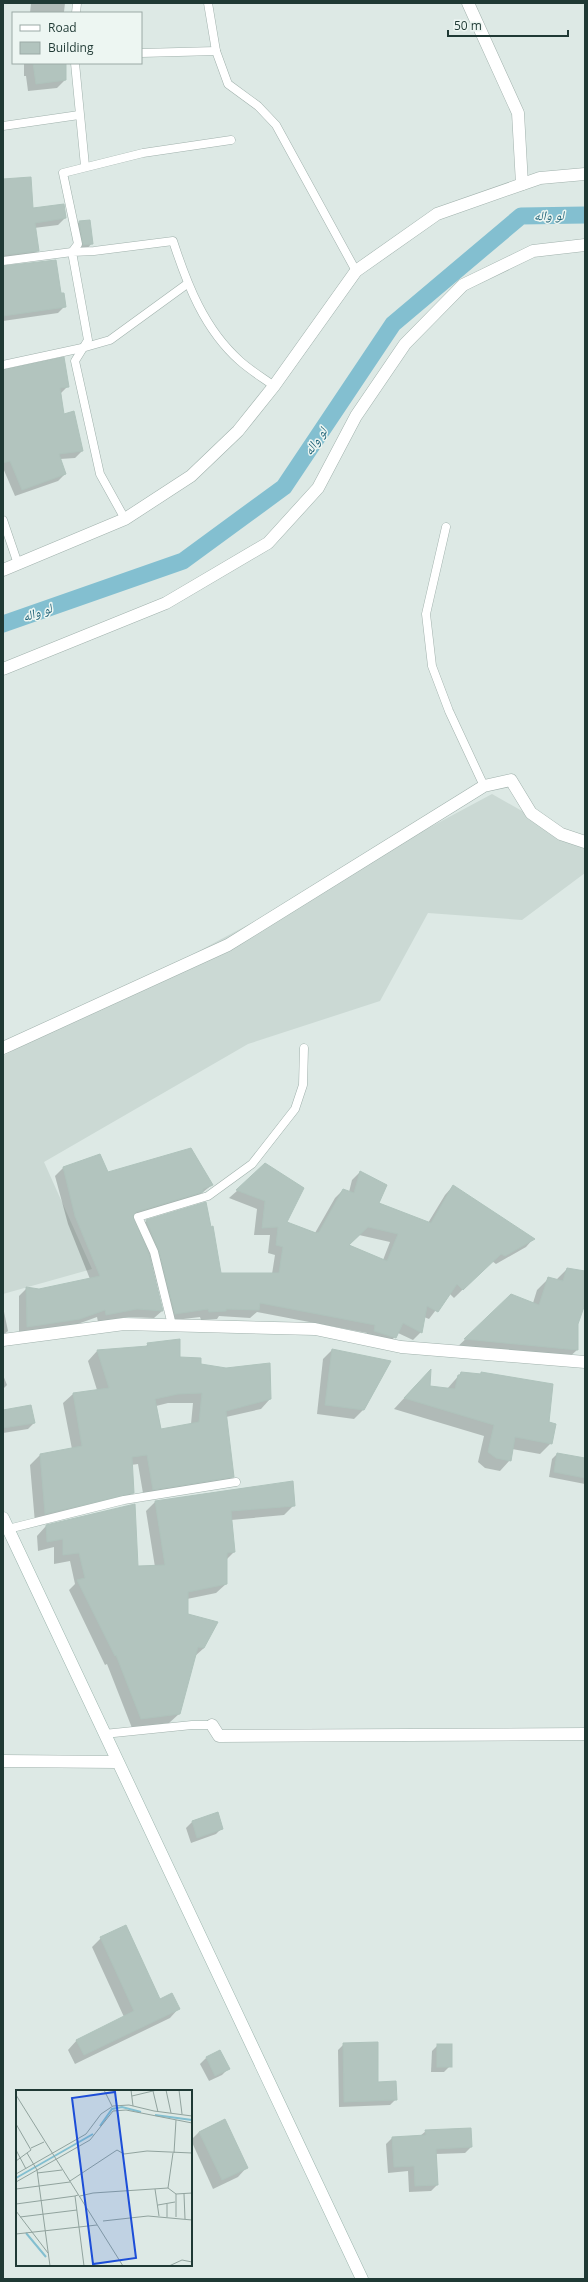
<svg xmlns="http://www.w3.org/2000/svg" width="588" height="2282" font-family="'Open Sans','Noto Naskh Arabic',sans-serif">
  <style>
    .built { fill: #cbd9d4 }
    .shadow { fill: #0003; fill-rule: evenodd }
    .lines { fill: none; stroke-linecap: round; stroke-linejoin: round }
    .canal { stroke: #83bfd0; stroke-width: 17 }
    .building { fill: #b2c4be; stroke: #afc3bc; fill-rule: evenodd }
    .service-casing { stroke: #a0b1ac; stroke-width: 9 }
    .minor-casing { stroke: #a0b1ac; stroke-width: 13 }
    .tertiary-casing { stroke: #a0b1ac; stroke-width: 13 }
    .secondary-casing { stroke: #9cb5ae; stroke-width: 13 }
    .service { stroke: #fff; stroke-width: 8 }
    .minor { stroke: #fff; stroke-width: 12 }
    .tertiary { stroke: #fff; stroke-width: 12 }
    .secondary { stroke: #fff; stroke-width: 12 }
    .labels { text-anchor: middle; stroke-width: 3; stroke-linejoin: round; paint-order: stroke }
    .water-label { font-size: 13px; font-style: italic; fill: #195e74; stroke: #edf6f2 }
    .inset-river { fill: none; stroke: #83bfd0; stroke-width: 2 }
    .inset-road { fill: none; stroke: #91a39e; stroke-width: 1 }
    .view { fill: #1d4ed8; fill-opacity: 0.15; stroke: #1d4ed8; stroke-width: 2 }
    .inset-edge { fill: none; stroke: #1f3934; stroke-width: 2 }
  </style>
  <rect width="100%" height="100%" fill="#dde9e5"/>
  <path class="built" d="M492,794L585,847V873L522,920L428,913L380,1001L248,1044L44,1162L92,1269L3,1294V1056Z"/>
  <g class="shadow">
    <path d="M31,3H65L64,12L67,13H30Z"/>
    <path d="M24,63H65V80L57,88L28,91L26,76H24Z"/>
    <path d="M3,180L32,209L65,218L58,225L34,228L38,250L31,257L3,261Z"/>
    <path d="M79,222L92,243L86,250H78L73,228Z"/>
    <path d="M3,267L60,294L65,306L58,313L3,321Z"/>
    <path d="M3,371L68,386L61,393L63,415L82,451L75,458L60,459L65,474L58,481L15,496L3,468Z"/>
    <path d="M100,1155L107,1174L212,1185L194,1199L132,1218L138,1230L146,1221L205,1204L220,1274H272L275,1255L268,1253L270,1235H254L257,1209L229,1198L266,1165L285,1222L315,1233L335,1198L343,1190L349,1192L352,1180L360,1172L378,1203L428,1223L445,1195L453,1186L533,1239L526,1247L496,1264L492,1261L454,1298L449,1293L429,1319L424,1317L421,1332L413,1340L398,1333L387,1346L366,1339L367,1333L257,1312L250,1318L219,1316L217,1319L201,1320L200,1317L167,1321L149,1253L162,1311L154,1318L128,1317L98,1322L97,1317L75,1325L19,1334V1296L27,1288L39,1290L90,1279L68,1224L55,1176L63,1168ZM359,1235L390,1242L383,1260L348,1245Z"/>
    <path d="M567,1269L585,1272V1300L577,1324V1350L565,1361L454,1350L511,1296L533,1303L537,1290L548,1279L556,1280Z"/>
    <path d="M3,1307L8,1331L3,1335Z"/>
    <path d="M148,1344L179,1358L200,1365L226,1369L270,1399L261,1409L226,1417L233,1476L224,1486L144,1499L138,1464L131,1465L133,1492L123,1502L35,1523L30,1465L40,1455L72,1449L63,1403L73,1394L97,1390L88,1361L97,1351L145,1347ZM168,1403H193L191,1424L161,1430L156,1406Z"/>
    <path d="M332,1350L363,1410L354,1419L317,1414L323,1359Z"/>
    <path d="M461,1373L479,1375L481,1373L548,1423L551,1443L540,1454L512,1449L510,1460L500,1471L485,1468L478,1462L484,1436L394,1409L420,1381L429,1387L447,1389Z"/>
    <path d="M3,1375L7,1385L3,1389Z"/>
    <path d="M3,1411L34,1423L28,1429L3,1433Z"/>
    <path d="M557,1454L585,1459V1484L549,1477L552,1459Z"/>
    <path d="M155,1502L294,1505L284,1515L231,1520L234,1552L226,1560V1584L216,1593L187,1599V1615L204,1648L194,1657L179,1714L169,1723L132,1728L107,1664L105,1665L69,1590L75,1584L70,1561L54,1564V1547L38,1551L37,1536L46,1526L138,1568L155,1567L146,1511Z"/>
    <path d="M192,1822L222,1828L216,1834L191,1843L186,1828Z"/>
    <path d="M101,1938L159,2000L179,2008L170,2018L75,2064L68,2050L77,2040L124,2017L92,1947Z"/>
    <path d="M344,2044L377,2083L396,2099L390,2105L339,2107L338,2050Z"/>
    <path d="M438,2045L450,2066L444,2072H431L432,2051Z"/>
    <path d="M206,2058L228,2069L222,2075L209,2081L200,2064Z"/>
    <path d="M224,2120L247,2167L238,2177L213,2189L191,2140L199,2132Z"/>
    <path d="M426,2131L471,2147L465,2153L436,2154L437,2185L431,2191L409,2192L408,2171L388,2173L386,2144L392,2138L420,2136Z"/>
  </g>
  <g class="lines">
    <path class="canal" d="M3,624L183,561L284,487L393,324L521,216L585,215"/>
  </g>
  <g class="building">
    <path d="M33,63H66V80L36,84Z"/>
    <path d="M31,177L33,208L64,204L66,218L35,223L39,251L3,255V179Z"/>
    <path d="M90,220L93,244L83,245L79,221Z"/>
    <path d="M56,260L61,293H64L66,307L3,316V266Z"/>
    <path d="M64,357L69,387L60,388L64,414L74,411L83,451L59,454L66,474L22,490L10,461L3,463V370Z"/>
    <path d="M191,1148L213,1185L203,1189V1192L136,1212L133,1216L149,1254L163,1311L137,1309L106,1315L105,1310L80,1319L27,1327L26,1287L39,1289L100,1276L75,1216L63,1167L100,1154L108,1172Z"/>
    <path d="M265,1163L304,1188L287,1222L316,1233L319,1232L343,1189L354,1193L360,1171L387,1185L379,1203L431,1223L453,1185L535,1239L505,1256L501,1254L463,1290L457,1284L438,1312L427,1306L422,1333L403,1323L396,1338L374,1331L375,1325L260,1303L259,1310L226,1309V1311L209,1312L208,1309L175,1314L159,1251L146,1220L206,1202L211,1227L213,1226L221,1273H279L283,1247L276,1245L278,1227L262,1228L265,1201L236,1190ZM368,1227L398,1234L387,1261L349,1245Z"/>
    <path d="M567,1268L585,1271V1304L578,1324V1350L464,1339L511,1294L539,1305L548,1277L563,1281Z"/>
    <path d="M180,1339V1357L201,1358V1364L226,1368L270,1363L271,1399L226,1411L234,1477L153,1490L147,1455L132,1457L134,1493L45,1514L40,1454L82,1446L73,1393L109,1388L97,1350L148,1346L147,1343ZM202,1393L199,1422L161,1429L155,1399L178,1394Z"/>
    <path d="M332,1349L391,1361L364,1410L325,1405Z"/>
    <path d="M431,1369L430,1386L455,1389L458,1375H460L461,1372L481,1374V1372L553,1384L549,1422L556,1424L552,1444L515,1437L511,1461L496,1458L488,1452L494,1425L404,1398Z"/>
    <path d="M31,1405L35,1423L3,1428V1410Z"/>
    <path d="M557,1453L585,1458V1478L554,1472Z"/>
    <path d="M293,1481L295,1506L231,1511L235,1552L227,1553V1584L188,1592V1614L218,1622L204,1648L198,1647L180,1714L141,1719L116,1655L115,1656L77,1580L85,1578L79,1553L63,1555V1539L47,1542L46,1525L135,1504L138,1566L165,1565L155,1501Z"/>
    <path d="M218,1812L223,1829L197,1838L192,1821Z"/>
    <path d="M126,1925L160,1999L172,1993L180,2009L84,2055L76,2040L134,2011L100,1937Z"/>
    <path d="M378,2042V2082L396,2081L397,2100L344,2102L343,2043Z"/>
    <rect x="437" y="2044" width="15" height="23"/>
    <path d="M220,2050L230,2069L215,2076L206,2057Z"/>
    <path d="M225,2119L248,2168L222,2180L199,2132Z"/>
    <path d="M471,2128L472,2147L436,2149L438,2185L415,2186L414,2166L394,2167L392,2137L426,2135L425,2130Z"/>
  </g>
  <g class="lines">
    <g class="service-casing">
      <g id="service">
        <path d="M208,3L216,51L228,84L258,106L276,125L356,271"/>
        <path d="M76,13L77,3"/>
        <path d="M141,53L216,51"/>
        <path d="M75,63L85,166"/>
        <path d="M3,126L79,115"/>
        <path d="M3,261L72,252L78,244L63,173L143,153L231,140"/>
        <path d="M3,365L82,348L110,340L187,284"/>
        <path d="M125,519L100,474L75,361L88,340L72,252L94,251L173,241C187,284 204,329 240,361C250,370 263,378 274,386"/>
        <path d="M3,520L18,564"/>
        <path d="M446,527L426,614L432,666L449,711L484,786"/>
        <path d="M172,1325L154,1252L138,1217L208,1196L252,1164L295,1109L303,1085L304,1048"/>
        <path d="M8,1529L124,1500L236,1482"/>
        <path d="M104,1734L192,1725H212"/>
      </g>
    </g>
    <g class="minor-casing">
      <g id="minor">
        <path d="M468,3L518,113L522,184"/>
        <path d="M3,1048L228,945L484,786L511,780L531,813L561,834L585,842"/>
        <path d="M3,1340L124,1324L315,1329L401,1347L585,1362"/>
        <path d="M212,1725L219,1736L585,1734"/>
        <path d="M3,1761L117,1762"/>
      </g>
    </g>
    <g class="tertiary-casing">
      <g id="tertiary">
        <path d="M3,570L125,519L191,476L238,431L274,386L356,271L437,214L540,178L585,174"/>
        <path d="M3,669L166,603L268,543L318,488L356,416L405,344L463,285L533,251L585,245"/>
      </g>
    </g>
    <g class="secondary-casing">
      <path id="secondary" d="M3,1518L362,2279"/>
    </g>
    <use href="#service" class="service"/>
    <use href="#minor" class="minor"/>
    <use href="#tertiary" class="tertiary"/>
    <use href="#secondary" class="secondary"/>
  </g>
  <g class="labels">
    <g class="water-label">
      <text transform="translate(549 215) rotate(-1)" y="5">لو واله</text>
      <text transform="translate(315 441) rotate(-56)" y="5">لو واله</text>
      <text transform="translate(37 612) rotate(-19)" y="5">لو واله</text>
    </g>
  </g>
  <g transform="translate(16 2090)">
    <rect width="176" height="176" fill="#dde9e5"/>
    <path class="inset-river" d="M139,25L176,30M84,36L96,19L106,17L125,22M0,88L77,44M10,143L30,167"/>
    <path class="inset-road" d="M88,0L96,16M115,0L117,16M150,0L155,23M163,0L166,24M137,1L142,22M0,5L107,176M116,6L141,0M0,34L15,60L0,71M15,58L28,52M0,60L10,79M11,63L21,80L34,176M158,63L160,30M21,83L46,80M0,84L70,44L85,24L97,16L113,15L138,21L176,26M54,91L101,60L108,64L131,61L176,63M0,92L74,50L97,21L110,20L176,33M152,98L157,63M0,99L54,92M139,99L143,126M168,104L169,129M62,105L59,106L68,176M64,106L77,103L152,98L160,104L176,103M0,114L59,106M151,114V127M142,115L159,112M0,121L32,163M4,127L61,120M160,127V104M87,131L132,126L176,130M0,144L81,135M153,176L166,170L176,172"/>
    <path class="view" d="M99,2L120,168L77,174L56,8Z"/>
    <rect width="176" height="176" class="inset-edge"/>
  </g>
  <rect width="588" height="2282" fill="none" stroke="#1f3934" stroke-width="8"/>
  <rect x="12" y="12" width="130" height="52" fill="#edf6f2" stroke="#9baaa6"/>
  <rect x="20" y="25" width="20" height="6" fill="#ffffff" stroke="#9baaa6"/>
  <text x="48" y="32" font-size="12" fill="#1f3934">Road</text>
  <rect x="20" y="42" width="20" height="12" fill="#b2c4be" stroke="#9baaa6"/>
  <text x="48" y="52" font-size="12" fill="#1f3934">Building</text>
  <path d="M448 30v6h120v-6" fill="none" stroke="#1f3934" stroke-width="2"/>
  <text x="454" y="30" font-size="12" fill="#1f3934" stroke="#edf6f2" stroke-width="3" paint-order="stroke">50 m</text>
</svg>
